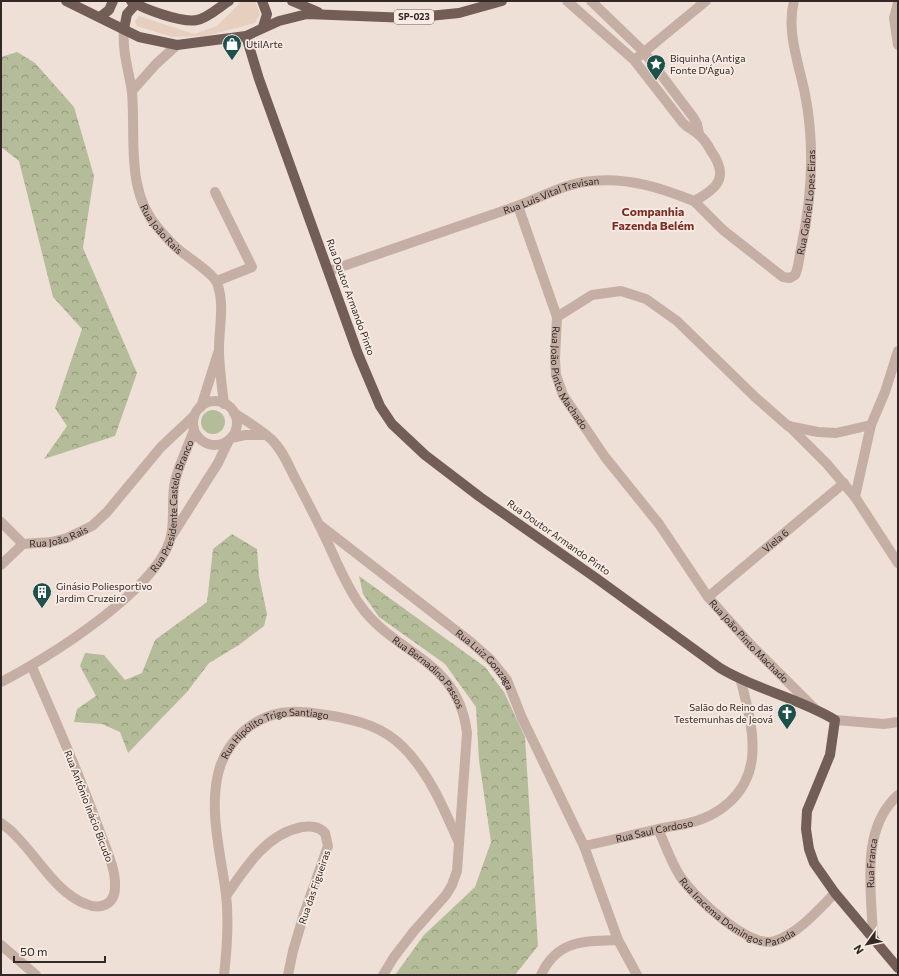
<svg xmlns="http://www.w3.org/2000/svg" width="899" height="976" font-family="Commissioner,sans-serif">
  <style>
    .grass { fill: #b5bc99 }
    .forest { fill: url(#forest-crowns) }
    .plaza { fill: #e6cfbf }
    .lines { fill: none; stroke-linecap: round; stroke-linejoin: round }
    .minor { stroke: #c5afa5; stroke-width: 10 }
    .major { stroke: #735d57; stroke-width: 10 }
    .labels { text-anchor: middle; stroke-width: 3.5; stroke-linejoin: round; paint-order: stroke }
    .shield { fill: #f7ebe3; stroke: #6d625e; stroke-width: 1 }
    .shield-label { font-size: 9px; font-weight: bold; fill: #322825 }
    .poi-label { font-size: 10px; fill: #322825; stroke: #f7ebe3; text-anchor: start }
    .street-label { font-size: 10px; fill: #322825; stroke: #f7ebe3 }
    .quarter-label { font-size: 12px; font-weight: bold; fill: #7b2d24; stroke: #f7ebe3 }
  </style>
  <defs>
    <pattern id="forest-crowns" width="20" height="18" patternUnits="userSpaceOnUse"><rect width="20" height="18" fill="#b5bc99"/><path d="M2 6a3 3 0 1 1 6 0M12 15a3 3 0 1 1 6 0" fill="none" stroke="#94997d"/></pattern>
  </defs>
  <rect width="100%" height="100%" fill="#efe0d7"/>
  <circle class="grass" cx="213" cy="422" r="12"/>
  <g class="forest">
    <path d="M17,52L35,63L74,107L94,176L83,248L137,373L115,436L44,459L67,426L55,408L82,329L53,297L19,161L1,147V57Z"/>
    <path d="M232,534L257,549L259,576L267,614L264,626L239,645L209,663L187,692L128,753L120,732L102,724L74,722L77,709L96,696L80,666L85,653L104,655L125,680L142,673L155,640L207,602L213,549Z"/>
    <path d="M359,576L485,667L504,692L525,737L538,946L515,975H395L424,935L475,887L491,842L479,760L476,707L445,664L379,617L363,594Z"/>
  </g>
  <path class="plaza" d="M242,1H255L260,14L255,23L206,36L172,37L137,26L135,21L139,16L194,34L217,26Z"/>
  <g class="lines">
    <g class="minor">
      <path d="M591,1L644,52L693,117L697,124L699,134"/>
      <path d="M898,3L894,18L898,45"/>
      <path id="s1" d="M124,29C122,52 129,71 132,92C136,140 125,191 159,229C165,236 171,243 178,249C186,256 214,274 217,283C225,304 219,327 219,349C219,367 222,386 224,404"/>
      <path d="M638,57L706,1"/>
      <path d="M132,91L156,64L177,45"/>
      <path d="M215,192L252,267L217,281"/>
      <path id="s2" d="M694,201L723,230L783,277L790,278L795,275C799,267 799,257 801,249C812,198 815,145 805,94C799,64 786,31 794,1"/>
      <path id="s3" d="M518,206L557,317L555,359L556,375L563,395L605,457L659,524L708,597L750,644L814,708"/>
      <path id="s4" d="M329,271C391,249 455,228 517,206C542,197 566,183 592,181C628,177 661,188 694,201C719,188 729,176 711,151C708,145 703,138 698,134C693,130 688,128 683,123L634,60L567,1"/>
      <path d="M557,317L592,295L621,291L646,299L677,321L755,397L788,426L818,432L836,433L871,425L885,392L898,351"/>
      <circle cx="215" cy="423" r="22"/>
      <path d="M201,407L218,353"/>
      <path id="s5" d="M234,413C247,421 260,429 271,439C283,450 289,467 296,480C306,499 316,518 325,537C336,560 345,584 360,605C396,656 458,658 467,733L457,871L452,885L446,895L414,931L394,957L383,975"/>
      <path d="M789,426L827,464L855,497L898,563"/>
      <path d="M231,438L245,435H266"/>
      <path d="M855,497L871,425"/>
      <path d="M1,522L23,544"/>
      <path id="s6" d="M321,526L472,643L491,660L507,680L522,718L584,846L618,940L637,975"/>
      <path d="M171,537L218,463L229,440"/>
      <path id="s7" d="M1,565L23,544L51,542L67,538L92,526L107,512L161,447L194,416"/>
      <path id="s8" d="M708,597L844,483"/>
      <path id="s9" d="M1,682C47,659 160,588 171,536C175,519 171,499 175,481C179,464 188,447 194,430"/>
      <path d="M835,720L884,724L898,722"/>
      <path d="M1,823C6,827 11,830 15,835C37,856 56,893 86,904C100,910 115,905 115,887C116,869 106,849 100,832C80,776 56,721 32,667"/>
      <path id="s10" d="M658,829C665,844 671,862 680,876C694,897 749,949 775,941C799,933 818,910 835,893"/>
      <path id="s11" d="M584,846C608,841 631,835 655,830C665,827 675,826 685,824C719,817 748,794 752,758C755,733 747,705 741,681"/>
      <path d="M226,896C246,867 266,834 302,827C311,826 318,826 325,833L328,846L304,914L293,951L288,975"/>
      <path id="s12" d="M873,939C872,892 859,830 898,795"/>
      <path d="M1,945L36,975"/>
      <path id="s13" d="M224,975C227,949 229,920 226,894C221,855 209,813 218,774C226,740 256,713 291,712C305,711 319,714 333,716C360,721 383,727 403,747C430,774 444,809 459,843"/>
      <path d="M541,975C557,940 584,941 618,940"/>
    </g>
    <g class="major">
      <path d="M66,1L139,37L177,45L246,36L279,21L307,14L409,18L459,13L502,1"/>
      <path d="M131,1C144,9 181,23 197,20C208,18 219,7 229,1"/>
      <path d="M262,1L267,14L263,27"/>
      <path d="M292,1L318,12"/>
      <path d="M100,17L109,10L113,1"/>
      <path d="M124,29L127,14L136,4"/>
      <path d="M246,36L259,79L358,354L380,406L392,424L425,455L480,497L596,578L720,668C756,690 799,698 835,720L830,755L807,811L806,829L809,849L814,863L835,893L898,968"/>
    </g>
  </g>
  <defs>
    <g id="shop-pin" transform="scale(1)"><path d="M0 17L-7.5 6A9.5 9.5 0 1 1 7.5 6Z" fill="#1e504c" stroke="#f7ebe3"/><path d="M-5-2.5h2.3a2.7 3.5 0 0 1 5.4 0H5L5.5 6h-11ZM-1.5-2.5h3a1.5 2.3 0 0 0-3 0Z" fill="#fff"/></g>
    <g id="sight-pin" transform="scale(1)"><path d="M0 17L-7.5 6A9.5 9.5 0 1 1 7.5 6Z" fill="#1e504c" stroke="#f7ebe3"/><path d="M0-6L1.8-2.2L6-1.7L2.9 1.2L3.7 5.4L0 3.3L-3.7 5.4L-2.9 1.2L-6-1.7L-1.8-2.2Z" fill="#fff"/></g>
    <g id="building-pin" transform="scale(1)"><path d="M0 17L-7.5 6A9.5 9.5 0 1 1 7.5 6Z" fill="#1e504c" stroke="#f7ebe3"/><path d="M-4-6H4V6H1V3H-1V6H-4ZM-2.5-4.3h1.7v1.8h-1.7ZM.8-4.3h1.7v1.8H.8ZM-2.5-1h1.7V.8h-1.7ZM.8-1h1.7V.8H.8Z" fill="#fff"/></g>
    <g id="church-pin" transform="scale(1)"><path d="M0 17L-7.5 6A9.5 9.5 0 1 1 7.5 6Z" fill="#1e504c" stroke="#f7ebe3"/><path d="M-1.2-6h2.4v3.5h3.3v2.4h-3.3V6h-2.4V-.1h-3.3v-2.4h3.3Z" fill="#fff"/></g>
  </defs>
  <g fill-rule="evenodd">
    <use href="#shop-pin" x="232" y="44"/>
    <use href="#sight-pin" x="656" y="64"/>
    <use href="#building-pin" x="42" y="592"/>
    <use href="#church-pin" x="787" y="713"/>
  </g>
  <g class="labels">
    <rect class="shield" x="394" y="10" width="40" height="14" rx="3"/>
    <g class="shield-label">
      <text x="414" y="20">SP-023</text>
    </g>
    <g class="poi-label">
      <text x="246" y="48">UtilArte</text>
      <text x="670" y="62">Biquinha (Antiga<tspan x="670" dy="12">Fonte D'Água)</tspan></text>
      <text x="56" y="590">Ginásio Poliesportivo<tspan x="56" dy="12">Jardim Cruzeiro</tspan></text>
      <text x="773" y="711" text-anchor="end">Salão do Reino das<tspan x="773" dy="12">Testemunhas de Jeová</tspan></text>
    </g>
    <g class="street-label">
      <text dy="4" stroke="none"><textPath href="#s4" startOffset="235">Rua Luis Vital Trevisan</textPath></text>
      <text dy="4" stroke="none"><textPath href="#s2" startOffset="204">Rua Gabriel Lopes Eiras</textPath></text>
      <text dy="4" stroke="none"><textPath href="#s1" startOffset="208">Rua João Rais</textPath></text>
      <text transform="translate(351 297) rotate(70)" y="4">Rua Doutor Armando Pinto</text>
      <text dy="4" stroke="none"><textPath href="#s3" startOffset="182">Rua João Pinto Machado</textPath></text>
      <text dy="4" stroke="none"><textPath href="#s9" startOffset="258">Rua Presidente Castelo Branco</textPath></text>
      <text dy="4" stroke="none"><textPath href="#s7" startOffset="67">Rua João Rais</textPath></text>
      <text transform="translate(559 537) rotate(35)" y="4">Rua Doutor Armando Pinto</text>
      <text dy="4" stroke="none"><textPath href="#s8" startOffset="88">Viela 6</textPath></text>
      <text dy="4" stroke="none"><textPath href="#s3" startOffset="506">Rua João Pinto Machado</textPath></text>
      <text dy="4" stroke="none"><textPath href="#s6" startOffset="212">Rua Luiz Gonzaga</textPath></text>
      <text dy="4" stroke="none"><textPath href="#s5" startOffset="331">Rua Bernadino Passos</textPath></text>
      <text dy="4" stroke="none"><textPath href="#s13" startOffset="281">Rua Hipólito Trigo Santiago</textPath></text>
      <text transform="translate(89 806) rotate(69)" y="4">Rua Antônio Inácio Bicudo</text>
      <text dy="4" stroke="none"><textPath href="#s11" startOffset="72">Rua Saul Cardoso</textPath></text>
      <text dy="4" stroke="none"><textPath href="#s12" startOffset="76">Rua Franca</textPath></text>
      <text transform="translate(314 887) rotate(-71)" y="4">Rua das Figueiras</text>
      <text dy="4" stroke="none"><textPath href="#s10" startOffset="124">Rua Iracema Domingos Parada</textPath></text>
    </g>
    <g class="quarter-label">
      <text x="653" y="216">Companhia<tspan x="653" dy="14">Fazenda Belém</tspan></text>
    </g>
  </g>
  <rect width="899" height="976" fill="none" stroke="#322825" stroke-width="4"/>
  <g transform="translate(867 944) rotate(237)" stroke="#f7ebe3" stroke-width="3" paint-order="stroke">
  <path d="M0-3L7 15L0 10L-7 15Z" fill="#322825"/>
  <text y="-6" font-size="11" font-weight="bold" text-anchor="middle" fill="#322825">N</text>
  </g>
  <path d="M14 956v6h91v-6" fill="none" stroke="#322825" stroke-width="2"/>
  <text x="20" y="956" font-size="12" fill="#322825" stroke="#f7ebe3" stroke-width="3" paint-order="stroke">50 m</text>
</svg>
